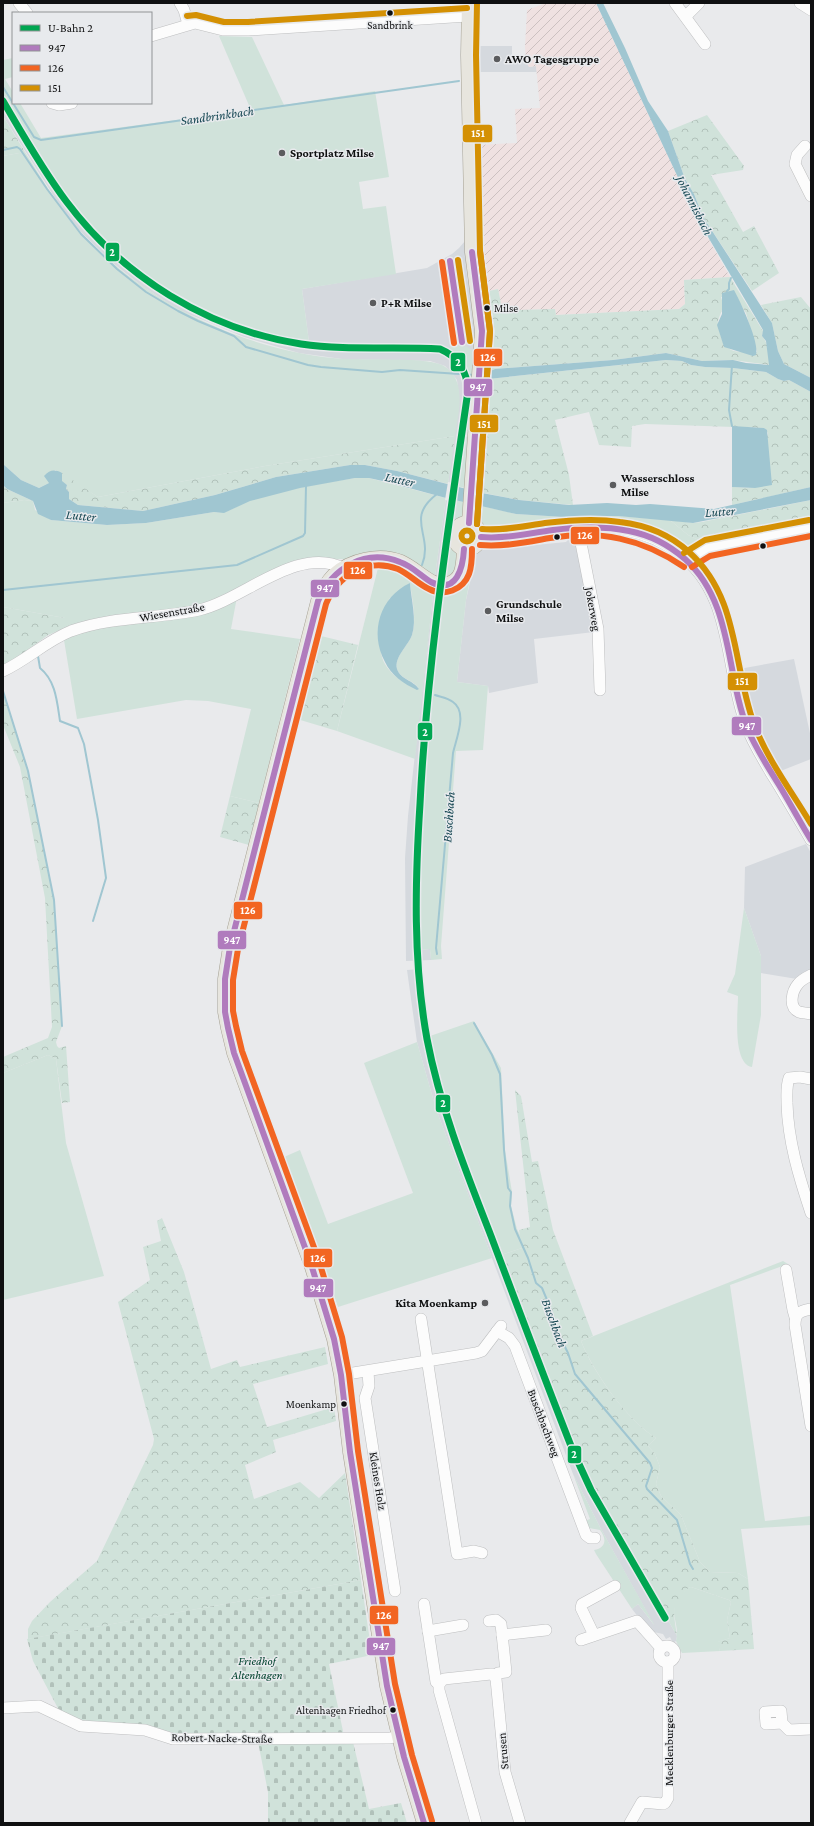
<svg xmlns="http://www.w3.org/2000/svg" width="814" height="1826" font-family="'Crimson Pro',serif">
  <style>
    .built { fill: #d5d9de }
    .industrial { fill: url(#industrial-furrows) }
    .green { fill: #d0e2da; fill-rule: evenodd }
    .forest { fill: url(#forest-crowns); fill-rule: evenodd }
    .cemetery { fill: url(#cemetery-stones) }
    .water { fill: #a0c6d1 }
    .pier { fill: #e9eaec }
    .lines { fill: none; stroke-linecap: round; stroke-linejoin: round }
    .stream { stroke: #a0c6d1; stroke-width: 2 }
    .minor-casing { stroke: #bebfc0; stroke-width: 12 }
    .major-casing { stroke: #a4a093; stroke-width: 15 }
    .minor { stroke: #fcfcfc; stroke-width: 11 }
    .major { stroke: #e7e5de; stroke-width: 14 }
    .bus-1-casing { stroke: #e8eaed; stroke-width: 9 }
    .bus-2-casing { stroke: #e8eaed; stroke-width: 9 }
    .bus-3-casing { stroke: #e8eaed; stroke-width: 9 }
    .bus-1 { stroke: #b07bbd; stroke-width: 6 }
    .bus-2 { stroke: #f26522; stroke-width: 6 }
    .bus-3 { stroke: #d49003; stroke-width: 6 }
    .metro-1-casing { stroke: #e8eaed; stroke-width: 10 }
    .metro-1 { stroke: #00a651; stroke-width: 7 }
    .bus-dot { fill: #0f1011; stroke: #e8eaed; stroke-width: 1.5 }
    .poi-dot { fill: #5b5c5e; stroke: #e8eaed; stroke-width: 1.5 }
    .labels { text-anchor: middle; stroke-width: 3; stroke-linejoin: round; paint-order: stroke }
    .bus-label { font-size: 11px; fill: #0f1011; stroke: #e8eaed; text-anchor: end }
    .poi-label { font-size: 12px; font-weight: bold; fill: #0f1011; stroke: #e8eaed; text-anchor: start }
    .street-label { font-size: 12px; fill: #0f1011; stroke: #e8eaed }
    .park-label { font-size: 12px; font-style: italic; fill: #00422d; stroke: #e8eaed }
    .water-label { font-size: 13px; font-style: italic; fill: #164753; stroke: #e8eaed }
    .line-badge { stroke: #e8eaed; stroke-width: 1.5 }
    .badge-label { font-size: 11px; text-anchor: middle; font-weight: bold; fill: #fff }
  </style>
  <defs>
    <pattern id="industrial-furrows" width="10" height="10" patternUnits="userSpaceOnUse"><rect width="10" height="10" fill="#efe1e1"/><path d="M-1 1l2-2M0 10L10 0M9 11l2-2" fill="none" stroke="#ccc0c0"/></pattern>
    <pattern id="forest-crowns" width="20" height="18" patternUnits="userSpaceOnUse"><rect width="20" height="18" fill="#d0e2da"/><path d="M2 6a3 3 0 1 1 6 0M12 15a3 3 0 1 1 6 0" fill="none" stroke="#b1c1ba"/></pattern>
    <pattern id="cemetery-stones" width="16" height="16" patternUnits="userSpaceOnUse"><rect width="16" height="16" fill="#d0e2da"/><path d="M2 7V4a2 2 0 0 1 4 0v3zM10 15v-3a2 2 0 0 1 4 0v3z" fill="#b1c1ba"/></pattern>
  </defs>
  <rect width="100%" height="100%" fill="#e9eaec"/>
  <g class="built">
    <path d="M476,46H512V56L517,57V62H526L530,67L536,66L537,72H476Z"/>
    <path d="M3,94L65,195L79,215L102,239L124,259L171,294L219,318L246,327L271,335L309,342L302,289L427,268L452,254L459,248L465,241L467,276L475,324V358L450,350L461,358L466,365L471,384L457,486L448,484L459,399L457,380L450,371L445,366L430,361L342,359L299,353L244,337L179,310L142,286L113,263L78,229L55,198L3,116Z"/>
    <path d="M446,498L455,500L444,577L435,576Z"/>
    <path d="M572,535H575L594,632L534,639L538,683L489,693L488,686L457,682L466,600L476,555L482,550L495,549L524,543L535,545L566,542Z"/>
    <path d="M433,595L441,596L425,759L419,897L420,950L430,949L431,960L406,961L405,858L408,816Z"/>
    <path d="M794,659L811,738V759L778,772L754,729L747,709L739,669Z"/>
    <path d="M806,844L811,853V971L797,979L761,973V956L744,908L745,867Z"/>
    <path d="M421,969L427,1018L435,1061L444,1097L457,1138L579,1459L593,1487L677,1636L676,1641L673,1643L670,1637L666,1639L663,1634L649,1631L632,1609L638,1604L654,1625L601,1529L573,1474L492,1258L436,1109L417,1042L407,970Z"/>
  </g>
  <path class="industrial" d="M546,3H596L698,220L730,277L684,280L685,304L679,309L556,315L555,309L518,310L503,313L498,289L489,291L483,244L478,145L517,143L515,109L540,108L536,66L529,67L526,62L525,47L527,10Z"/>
  <g class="green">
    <path d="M219,36L252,37L284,105L375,91L389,177L359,182L363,209L386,206L396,274L302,289L309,342L271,335L219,318L171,294L124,259L79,215L53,178L3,94V60L13,58V77L5,79L13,92V103H20L41,138L251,110Z"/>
    <path d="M476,123H478L483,244L487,277L484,278L479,247Z"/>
    <path d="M25,152C42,179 58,206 79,230C142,301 239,348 333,358C357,361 427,356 444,366C468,381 458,414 455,436L265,466L98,497L55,470L49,483L39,488L21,480L3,464V156Z"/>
    <path d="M489,291L495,335V354L489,355L490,334L486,293Z"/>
    <path d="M451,346C461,346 468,344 474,353L468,431H465C469,401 481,370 450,350Z"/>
    <path d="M464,436L468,437L465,488L457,486Z"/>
    <path d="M355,478H369L446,498L435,576L405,556L389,552L352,559H321L202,606L65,628V618L3,607V503L24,500L33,501L35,510L51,520L107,525L146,523L214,512C230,514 236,505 251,500C285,490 320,483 355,478Z"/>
    <path d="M455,500L464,502C463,507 464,516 461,520C458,525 453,526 451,532C449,539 454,543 456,549C461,559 456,575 444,577Z"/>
    <path d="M478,505L516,514L564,517L618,516L670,520L688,535L703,542L697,545L689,546L651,527L607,521L558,522L502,530L487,528L478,517Z"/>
    <path d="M384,567L398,571L433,595L415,759L337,731L378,568ZM410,583C412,598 417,621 412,635C408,646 394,657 397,669C401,680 414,680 419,689C403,684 382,670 381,651C380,640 387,611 389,599Z"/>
    <path d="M470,579L466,600L457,682L488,686L483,750L456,751L441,946L442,959L431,960L430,949L420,950C415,832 428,713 441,596C455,595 462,589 470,579Z"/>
    <path d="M237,597L231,629L300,639L259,803L230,796L251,709L208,701L186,700L77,719L64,640L73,634Z"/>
    <path d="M744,908L761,956V1015L752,1067C732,1063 738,1013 738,996L727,992L735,974Z"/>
    <path d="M474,1021L501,1068L505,1150L512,1192L511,1206L517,1229L521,1237L522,1248L501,1255C474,1183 445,1112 430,1036Z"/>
    <path d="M417,1042L436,1109L492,1258L338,1307L284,1157L300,1150L328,1224L413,1193L364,1063Z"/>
    <path d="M48,1055L56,1059L66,1143L104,1276L3,1300V1073Z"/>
    <path d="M783,1261L788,1264L730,1285L765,1521L811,1516V1525L741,1529L748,1579L738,1573L710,1572L700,1562L681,1515L661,1496L656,1484L660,1467L655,1454L648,1446L656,1438C626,1419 594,1373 581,1341Z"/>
    <path d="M573,1474L601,1529L655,1626L638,1604L632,1609L596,1554L594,1550C606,1548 607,1539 600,1530L589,1528L585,1521L590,1519Z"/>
    <path d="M691,1587L729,1600L731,1602L727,1620L730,1638L718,1642L720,1651L682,1653L676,1641C681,1623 666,1612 681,1594C685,1591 686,1588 691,1587Z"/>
  </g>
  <g class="forest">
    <path d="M707,115L744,166L743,170L711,175L743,232L754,226L779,273L752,291L703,217L694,194L685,179L668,131Z"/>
    <path d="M3,116L25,152L3,156Z"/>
    <path d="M730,277L763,331L762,336C768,343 771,356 769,365L733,360L702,361L666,353L613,360L495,369L488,372L489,355L495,354V335L489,291L498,289L503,313L518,310L555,309L556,315L679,309L685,304L684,280ZM721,297L738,298L739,303L746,313L757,352C739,352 725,355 720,333C720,330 717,324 718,321C721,311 725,309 721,297Z"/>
    <path d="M801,297L811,309V378L784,364L778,351L772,323L761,305Z"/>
    <path d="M666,360L682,361L691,365L705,367L733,368L766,372L778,379L784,381L789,380L811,392V487L732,505V487L755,488L768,433L764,428L645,424L632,426L631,447L599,445L589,412L555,420L569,475L573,505L519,500L479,492L488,379Z"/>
    <path d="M455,436L448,484L397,471L365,465H350L276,477L215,495L143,511L78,505L69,499V492L66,489L67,485L62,482V473L98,497L265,466Z"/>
    <path d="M3,485L7,489L33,501L24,500L3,503Z"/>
    <path d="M811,500V521L703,542L688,535L670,520L693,523L702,522Z"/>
    <path d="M3,607L65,618V628L48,635L3,668Z"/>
    <path d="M321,636L358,645L337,731L297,719L305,702Z"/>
    <path d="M3,692L28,771L54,900L62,1026L56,1042L57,1046L59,1048L66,1046L70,1102L62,1103L56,1059L48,1055L3,1073V1057L48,1038L52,1027L45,898L20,767L3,725Z"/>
    <path d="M230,796L259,803L249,845L220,837Z"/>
    <path d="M515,1090L521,1096L532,1162L538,1161L553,1230L593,1336L581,1341C593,1372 627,1420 656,1438L648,1446L655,1454L660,1467L656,1484L661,1496L681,1515L700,1562L710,1572L738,1573L748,1579L754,1649L720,1651L717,1642L730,1638L727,1620L731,1602L729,1600L691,1587C687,1588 685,1591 682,1594C670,1608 675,1620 677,1636L593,1487L579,1459L501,1255L522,1248L519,1230L530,1227Z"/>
    <path d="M162,1218L184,1272L211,1369L237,1360L240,1367L325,1347L328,1364L253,1384L267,1427L334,1407L336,1421L273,1440L276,1452L245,1465L254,1499L300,1482L319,1498L345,1473L361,1580L28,1639V1629L32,1621L50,1602L97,1561L153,1445L154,1439L118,1302L150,1280L143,1247L161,1241L157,1221Z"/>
  </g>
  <g class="cemetery">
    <path d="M361,1580L372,1655L329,1664L344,1736L171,1737L86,1725L61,1714L33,1661L27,1639Z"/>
    <path d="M258,1742H353L369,1809L401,1803L407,1823H268V1792Z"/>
  </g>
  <g class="water">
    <path d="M596,3H603L625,48L648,101L668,131L685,179L694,194L703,217L772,323L778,351L784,364L811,378V392L789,380L784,381L778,379L766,372L733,368L705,367L691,365L682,361L666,360L488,379V372L495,369L613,360L666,353L702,361L733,360L746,363L769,365L766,341L762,336L763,330L698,220Z"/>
    <path d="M734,290C740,301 760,343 756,355L753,356L724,347L717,325L722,314V293Z"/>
    <path d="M732,426L764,428L767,430L772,485L755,488L732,487Z"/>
    <path d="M3,464L21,480L39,488L49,483L44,476C50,470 54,469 62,473V481L67,485L66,489L69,492V499L78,505L143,511L215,495L276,477L350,465H365L397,471L482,493L519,500L569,505L607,503L636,505L650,504L714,509L811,487V500L693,523L618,516L564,517L516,514L446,498L387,482L369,478H355L300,488L250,501L224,513L214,512L146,523L107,525L51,520L38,514L33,501L7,489L3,485Z"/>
    <path d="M410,583C411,599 417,620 412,635C408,646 394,657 397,669C401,680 413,680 419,689L417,690C404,684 391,675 385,662C369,632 380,597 410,583Z"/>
  </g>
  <path class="pier" d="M448,482L457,484L455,502L445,500Z"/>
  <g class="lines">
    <g class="stream">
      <path d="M3,87L34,137L41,140L459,81"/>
      <path d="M3,150L17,147L20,149L47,189L81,234L117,269L146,292L178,311L198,321L234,336L246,347L308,365L321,367L382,372L400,370L474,375"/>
      <path d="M727,291L729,289V283L731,278"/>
      <path d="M732,426L729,410L732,365"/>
      <path d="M422,565C434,535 404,519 437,494"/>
      <path d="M3,590L237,565L303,536L305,533L306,486"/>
      <path d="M38,656L40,668C56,681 57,702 60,721L78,728L84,744L98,820L106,878L93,921"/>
      <path d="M3,691L28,771L54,900L62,1026"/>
      <path d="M435,695C441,697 448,698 453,702C468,712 456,739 453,753L436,948L437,954"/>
      <path d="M474,1023L492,1055L500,1074L504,1150L508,1188L511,1192L510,1206L515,1229L528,1258L536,1283L542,1288L550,1307L557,1331L568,1353L575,1374L650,1463L652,1468L646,1486L647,1489L677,1520L690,1564L693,1569"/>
    </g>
    <g class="minor-casing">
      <g id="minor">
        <path d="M19,3L27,13"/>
        <path d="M180,3L184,10L188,24"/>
        <path d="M675,3L705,44"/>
        <path d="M800,3L811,10"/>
        <path d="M686,16L699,3"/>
        <path d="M151,36L195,23L223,30H248L468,16"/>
        <path d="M52,103L59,105L72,103"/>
        <path d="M805,146L797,155L795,164L811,196"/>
        <path d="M578,528L598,629L600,690"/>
        <path d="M481,537C505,540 528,533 553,530C577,527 603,526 628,531C646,534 663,542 677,552C734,592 724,667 746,725C752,742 762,757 771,773C785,795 798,818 811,840"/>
        <path d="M688,560L707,548L811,528"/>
        <path d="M3,671C27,660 46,641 71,631C112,616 157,619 199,610C243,600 297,545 343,568"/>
        <path d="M811,975C807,977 801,980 798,984C792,991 788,1007 799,1012C802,1013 807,1013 811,1014"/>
        <path d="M811,1079L800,1077L789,1078C786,1087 787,1095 787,1103C788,1141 799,1177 811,1213"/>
        <path d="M786,1270L793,1310L795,1317"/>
        <path d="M811,1309C800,1311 795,1313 795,1325L811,1426"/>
        <path d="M421,1319L457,1554L474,1551L482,1553"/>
        <path d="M497,1331L509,1338L515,1346L586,1535L590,1538H595"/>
        <path d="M368,1372L369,1386L365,1398L395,1591"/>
        <path d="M341,1375L476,1353L482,1351L501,1326"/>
        <path d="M424,1604L436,1682L439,1684"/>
        <path d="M489,1621L496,1620L501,1624L506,1672L498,1673L495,1677"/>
        <path d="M428,1631L463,1625"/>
        <path d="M502,1635L546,1630"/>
        <path d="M594,1635L581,1608L582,1604L615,1586"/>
        <path d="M581,1640L637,1621L661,1648"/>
        <circle cx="667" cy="1654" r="8"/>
        <path d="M3,1708L39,1706L81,1726L145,1730L173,1739L390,1738L399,1736"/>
        <path d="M782,1723L781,1711L765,1712L766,1724L782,1723L789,1730L811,1729"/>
        <path d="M476,1823L439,1690V1684L444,1679L491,1674H493L496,1679L505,1772L520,1823"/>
        <path d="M630,1823L642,1802L663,1804L665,1803L668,1798V1662"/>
      </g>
    </g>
    <g class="major-casing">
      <g id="major">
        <path d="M469,3L468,55L472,252L482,331L469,523"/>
        <circle cx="467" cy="536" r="13"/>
        <path d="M424,1823L404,1757L387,1686L350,1452L341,1375L334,1339L311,1264L234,1053L228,1028L225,1012V979L230,947L318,601C322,591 327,582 334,575C350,560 380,553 401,562C412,567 421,576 432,582C436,584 441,585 447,584C464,580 463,564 464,549"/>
      </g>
    </g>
    <use href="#minor" class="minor"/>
    <use href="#major" class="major"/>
    <g class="bus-1-casing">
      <g id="bus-1">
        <path d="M450,261L462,342"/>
        <path d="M469,523L482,331L472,252"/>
        <path d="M481,537C506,539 529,533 553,530C578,527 604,526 629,531C650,535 669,545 685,559C734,603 725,673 748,730C756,749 768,767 779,785C790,803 800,822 811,840"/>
        <path d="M424,1823L404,1757L387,1686L350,1452L341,1375L334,1339L311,1264L234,1053L228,1028L225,1012V979L230,947L318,601C332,568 365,548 400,562C412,566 421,576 431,582C457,595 463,567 464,549"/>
      </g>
    </g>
    <g class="bus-2-casing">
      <g id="bus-2">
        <path d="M442,262L454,343"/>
        <path d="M477,524L490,331L480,251"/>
        <path d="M480,545C504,547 527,542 550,538C600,530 641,538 684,567"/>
        <path d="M692,567L710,556L811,536"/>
        <path d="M432,1821L412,1755L395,1684L358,1451L349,1374L342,1337L319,1261L242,1051L236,1026L233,1011V980L238,949L326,604C337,576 367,557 398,569C409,574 418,584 429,589C444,597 463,590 469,574C472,566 472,557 472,549"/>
      </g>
    </g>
    <g class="bus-3-casing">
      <g id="bus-3">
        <path d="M187,16L196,15L224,22H248L467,8"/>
        <path d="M458,260L470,341"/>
        <path d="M477,524L490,331L480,251L476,55L477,3"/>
        <path d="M482,529C503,531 524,526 545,523C570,520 595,518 620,522C646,525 669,534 689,552C740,598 732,664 754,724C767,759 792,792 811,824"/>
        <circle cx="467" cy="536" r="5.5"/>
        <path d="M684,553L705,540L809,520"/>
      </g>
    </g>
    <use href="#bus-1" class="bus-1"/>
    <use href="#bus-2" class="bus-2"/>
    <use href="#bus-3" class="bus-3"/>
    <g class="metro-1-casing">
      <path id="metro-1" d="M3,101C23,135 42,169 66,201C122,276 208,330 301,344C347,351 394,346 440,349C459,357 467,371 468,391C448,528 427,666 420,804C415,882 413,962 427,1039C440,1107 466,1172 491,1236C518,1308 545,1380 573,1451L591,1490L665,1618"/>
    </g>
    <use href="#metro-1" class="metro-1"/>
  </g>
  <g class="bus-dot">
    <circle cx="390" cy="13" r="3.5"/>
    <circle cx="487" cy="308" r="3.5"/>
    <circle cx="557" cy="537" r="3.5"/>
    <circle cx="763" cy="546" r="3.5"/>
    <circle cx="344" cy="1404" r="3.5"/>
    <circle cx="393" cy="1710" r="3.5"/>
  </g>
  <g class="poi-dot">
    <circle cx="497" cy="59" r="4"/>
    <circle cx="282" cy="153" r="4"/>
    <circle cx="373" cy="303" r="4"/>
    <circle cx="613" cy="485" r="4"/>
    <circle cx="488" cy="611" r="4"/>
    <circle cx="485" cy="1303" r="4"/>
  </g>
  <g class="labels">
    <g class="bus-label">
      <text x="390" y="29" text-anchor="middle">Sandbrink</text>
      <text x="494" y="312" text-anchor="start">Milse</text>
      <text x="336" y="1408">Moenkamp</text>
      <text x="386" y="1714">Altenhagen Friedhof</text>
    </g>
    <g class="poi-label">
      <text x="505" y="63">AWO Tagesgruppe</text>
      <text x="290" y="157">Sportplatz Milse</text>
      <text x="381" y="307">P+R Milse</text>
      <text x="621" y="482">Wasserschloss<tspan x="621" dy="14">Milse</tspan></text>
      <text x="496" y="608">Grundschule<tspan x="496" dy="14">Milse</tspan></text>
      <text x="477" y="1307" text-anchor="end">Kita Moenkamp</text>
    </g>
    <g class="street-label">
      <text transform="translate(593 609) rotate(80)" y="4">Jokerweg</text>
      <text transform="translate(172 612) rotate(-10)" y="4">Wiesenstraße</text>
      <text transform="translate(544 1423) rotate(69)" y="4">Buschbachweg</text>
      <text transform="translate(378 1481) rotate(81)" y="4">Kleines Holz</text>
      <text transform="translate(669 1733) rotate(-90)" y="4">Mecklenburger Straße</text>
      <text transform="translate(222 1738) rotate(1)" y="4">Robert-Nacke-Straße</text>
      <text transform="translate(503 1751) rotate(-95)" y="4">Strusen</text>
    </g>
    <g class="park-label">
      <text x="257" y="1665">Friedhof<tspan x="257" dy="14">Altenhagen</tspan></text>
    </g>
    <g class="water-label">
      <text transform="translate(217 115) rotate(-8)" y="5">Sandbrinkbach</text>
      <text transform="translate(695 205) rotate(63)" y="5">Johannisbach</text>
      <text transform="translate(400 479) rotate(12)" y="5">Lutter</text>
      <text transform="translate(720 511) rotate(-4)" y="5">Lutter</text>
      <text transform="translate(81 515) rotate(5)" y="5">Lutter</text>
      <text transform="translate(448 817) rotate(-86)" y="5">Buschbach</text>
      <text transform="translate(555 1323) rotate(70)" y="5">Buschbach</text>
    </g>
  </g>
  <g class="line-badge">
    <rect x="462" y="124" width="31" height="19" rx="4" fill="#d49003"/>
    <rect x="105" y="242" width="15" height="20" rx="4" fill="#00a651"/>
    <rect x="473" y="348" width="30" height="19" rx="4" fill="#f26522"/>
    <rect x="450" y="352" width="16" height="20" rx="4" fill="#00a651"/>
    <rect x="463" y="378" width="30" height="19" rx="4" fill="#b07bbd"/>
    <rect x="469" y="414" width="30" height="19" rx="4" fill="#d49003"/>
    <rect x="570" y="526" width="30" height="19" rx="4" fill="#f26522"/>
    <rect x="343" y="561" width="30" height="19" rx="4" fill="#f26522"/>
    <rect x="310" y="579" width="30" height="19" rx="4" fill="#b07bbd"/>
    <rect x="727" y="672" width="31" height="19" rx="4" fill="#d49003"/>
    <rect x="731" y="716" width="31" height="20" rx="4" fill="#b07bbd"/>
    <rect x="417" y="722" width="16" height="19" rx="4" fill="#00a651"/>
    <rect x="233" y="901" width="30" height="19" rx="4" fill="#f26522"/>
    <rect x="217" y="930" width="30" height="20" rx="4" fill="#b07bbd"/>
    <rect x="435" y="1094" width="16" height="19" rx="4" fill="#00a651"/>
    <rect x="303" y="1248" width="30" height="20" rx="4" fill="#f26522"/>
    <rect x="303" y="1278" width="31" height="20" rx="4" fill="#b07bbd"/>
    <rect x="567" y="1445" width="15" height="19" rx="4" fill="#00a651"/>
    <rect x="369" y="1605" width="30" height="20" rx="4" fill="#f26522"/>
    <rect x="366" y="1637" width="30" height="19" rx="4" fill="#b07bbd"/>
  </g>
  <g class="badge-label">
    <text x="478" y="137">151</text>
    <text x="112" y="256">2</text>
    <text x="488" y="361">126</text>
    <text x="458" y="366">2</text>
    <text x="478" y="391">947</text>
    <text x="484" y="428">151</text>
    <text x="585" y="539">126</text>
    <text x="358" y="574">126</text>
    <text x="325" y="592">947</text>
    <text x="742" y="685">151</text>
    <text x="747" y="730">947</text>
    <text x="425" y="736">2</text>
    <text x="248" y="914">126</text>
    <text x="232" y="944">947</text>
    <text x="443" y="1107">2</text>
    <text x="318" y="1262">126</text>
    <text x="318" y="1292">947</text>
    <text x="574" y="1458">2</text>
    <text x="384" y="1619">126</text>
    <text x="381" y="1650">947</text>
  </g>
  <rect width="814" height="1826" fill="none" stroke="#0f1011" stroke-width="8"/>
  <rect x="12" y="12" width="140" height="92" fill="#e8eaed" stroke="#919395"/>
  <rect x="20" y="25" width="20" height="6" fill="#00a651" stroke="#919395"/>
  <text x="48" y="32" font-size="12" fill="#0f1011">U-Bahn 2</text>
  <rect x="20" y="45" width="20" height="6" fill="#b07bbd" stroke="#919395"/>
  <text x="48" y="52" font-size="12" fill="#0f1011">947</text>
  <rect x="20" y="65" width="20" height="6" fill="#f26522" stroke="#919395"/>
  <text x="48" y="72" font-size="12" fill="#0f1011">126</text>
  <rect x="20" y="85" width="20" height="6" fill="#d49003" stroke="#919395"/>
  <text x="48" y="92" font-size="12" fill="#0f1011">151</text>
</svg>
